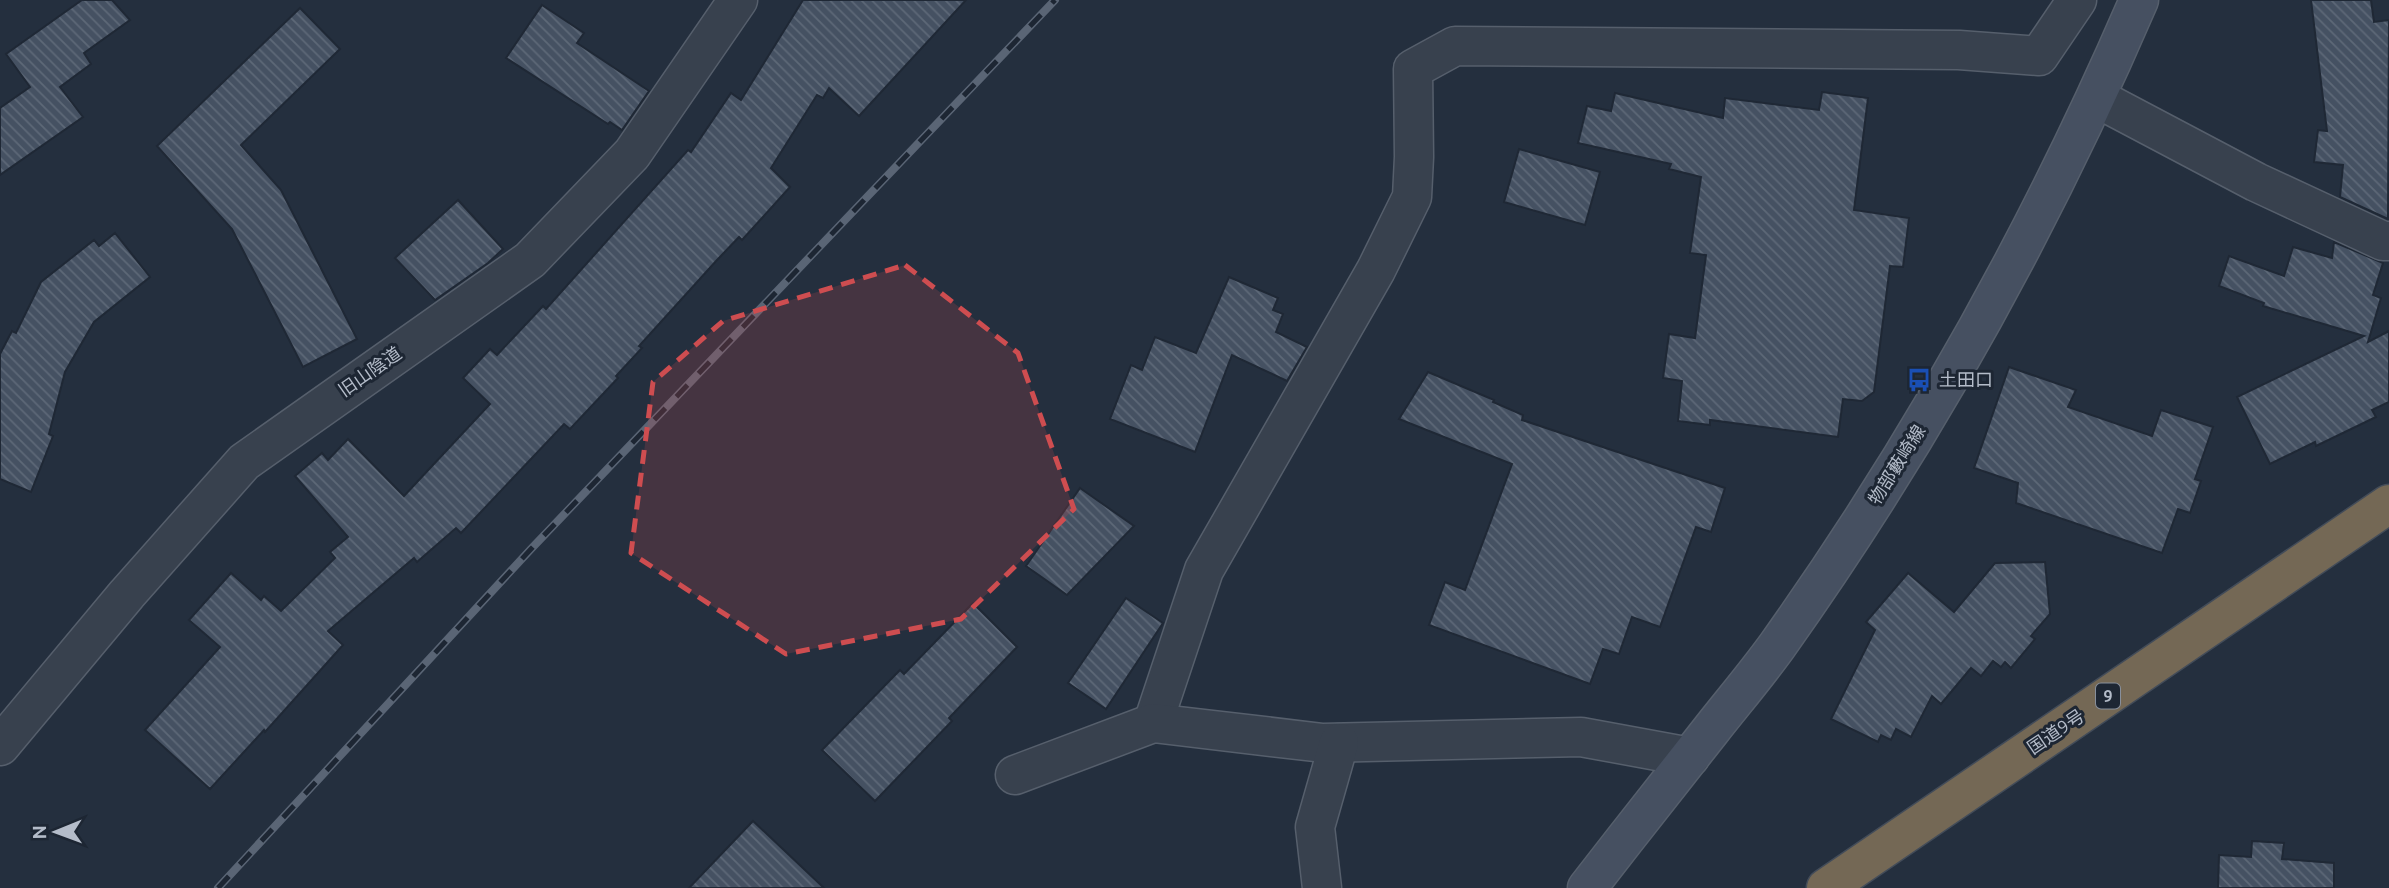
<svg xmlns="http://www.w3.org/2000/svg" width="2389" height="888" font-family="Ubuntu,'Noto Sans JP',sans-serif">
  <style>
    .building { fill: url(#building-back-hatch); stroke: #1f2835; stroke-width: 2 }
    .lines { fill: none; stroke-linecap: round; stroke-linejoin: round }
    .street-casing { stroke: #565f6c; stroke-width: 41 }
    .secondary-casing { stroke: #565f6c; stroke-width: 41 }
    .highway-casing { stroke: #434c59; stroke-width: 41 }
    .street { stroke: #38414e; stroke-width: 38 }
    .secondary { stroke: #465061; stroke-width: 38 }
    .highway { stroke: #746855; stroke-width: 38 }
    .rail-casing { stroke: #5a6575; stroke-width: 8 }
    .rail { stroke: #1d2633; stroke-width: 5; stroke-dasharray: 16; stroke-linecap: butt }
    .marked { fill: #ce4d50; fill-opacity: 0.2; stroke: #ce4d50; stroke-width: 5; stroke-dasharray: 14 9; stroke-linejoin: round }
    .labels { text-anchor: middle; stroke-width: 6; stroke-linejoin: round; paint-order: stroke }
    .shield { fill: #1d2633; stroke: #878f9c; stroke-width: 2 }
    .shield-label { font-size: 16px; font-weight: bold; fill: #b4bcc9 }
    .street-label { font-size: 18px; fill: #b4bcc9; stroke: #1d2633 }
    .poi-label { font-size: 18px; fill: #b4bcc9; stroke: #1d2633; text-anchor: start }
  </style>
  <defs>
    <pattern id="building-back-hatch" width="6" height="6" patternUnits="userSpaceOnUse" patternTransform="scale(1.75)"><rect width="6" height="6" fill="#455162"/><path d="M-1 5l2 2M0 0l6 6M5-1l2 2" fill="none" stroke="#5d6877"/></pattern>
  </defs>
  <rect width="100%" height="100%" fill="#242f3e"/>
  <g class="building">
    <path d="M82,0H112L130,20L84,53L91,64L60,87L83,117L0,175V108L30,87L6,54Z"/>
    <path d="M803,0H966L859,116L829,88L823,98L817,95L771,168L790,187L742,240L739,237L717,260L639,346L642,348L616,376L618,378L570,429L564,424L461,533L456,528L417,562L414,558L328,631L343,645L265,732L264,730L210,789L145,730L220,647L189,620L231,573L261,600L264,596L281,611L335,558L330,552L348,537L295,476L322,453L328,460L348,439L404,496L490,404L463,378L490,349L497,355L543,306L546,309L688,150L691,152L731,93L741,100Z"/>
    <path d="M2311,0H2371L2374,22L2389,20L2388,219L2340,197L2343,165L2314,162L2318,130L2327,131Z"/>
    <path d="M542,5L584,33L577,43L649,91L622,130L610,122L608,124L506,58Z"/>
    <path d="M300,8L340,49L241,145L281,190L357,339L303,367L232,229L157,146Z"/>
    <path d="M1822,92L1868,98L1854,210L1909,218L1903,267L1890,266L1874,392L1862,401L1843,399L1838,437L1710,420V425L1678,421L1682,381L1663,378L1669,334L1695,338L1706,255L1690,253L1701,177L1669,169L1671,164L1578,143L1587,106L1611,111L1615,93L1723,118L1725,98L1819,110Z"/>
    <path d="M1519,149L1600,172L1585,225L1504,202Z"/>
    <path d="M458,200L503,249L488,263L435,300L395,258Z"/>
    <path d="M115,233L150,277L94,322L65,372L49,434L53,436L31,492L0,479V354L12,331L16,333L41,282L94,240L99,246Z"/>
    <path d="M2334,242L2383,263L2373,295L2381,298L2368,342L2389,331V402L2372,410L2376,417L2316,446L2315,442L2270,464L2237,397L2364,336L2263,306L2264,303L2219,286L2229,256L2284,276L2293,247L2332,258Z"/>
    <path d="M1229,277L1278,298L1273,310L1283,314L1276,332L1307,347L1287,381L1232,355L1195,452L1110,419L1131,365L1142,370L1155,337L1196,353Z"/>
    <path d="M2009,367L2076,390L2068,407L2152,436L2161,410L2213,427L2195,479L2201,481L2190,513L2178,509L2162,553L2016,503L2018,483L1974,468Z"/>
    <path d="M1428,372L1494,400L1493,402L1523,415L1522,420L1725,488L1711,532L1696,527L1660,627L1632,617L1619,654L1603,649L1590,684L1429,625L1445,582L1465,590L1512,464L1399,419Z"/>
    <path d="M1080,488L1134,526L1067,595L1026,566Z"/>
    <path d="M2045,562L2050,614L2031,636L2035,639L2011,668L2005,662L2001,667L1993,661L1981,676L1971,668L1941,704L1932,696L1911,737L1896,729L1891,740L1881,735L1878,742L1831,719L1875,630L1866,622L1908,573L1954,612L1995,563Z"/>
    <path d="M1126,598L1163,623L1106,709L1068,683Z"/>
    <path d="M973,603L1017,647L949,718L952,721L875,801L822,750L900,670L904,674Z"/>
    <path d="M753,821L824,888H689Z"/>
    <path d="M2252,841L2284,843L2282,859L2334,863V888H2218L2219,855L2251,857Z"/>
  </g>
  <g class="lines">
    <g class="street-casing">
      <g id="street">
        <path d="M2097,98L2256,182L2383,241H2389"/>
        <path d="M1153,723L1204,570L1376,270L1412,197L1414,157L1413,69L1455,46L1959,50L2039,56L2077,0"/>
        <path d="M0,746L127,594L244,462L530,260L632,154L738,0"/>
        <path d="M1015,775L1153,723L1323,743L1581,737L1690,757"/>
        <path d="M1322,888L1315,827L1339,743"/>
      </g>
    </g>
    <g class="secondary-casing">
      <path id="secondary" d="M1587,888C1628,835 1670,782 1711,730C1733,702 1756,675 1777,646C1922,442 2040,230 2139,0"/>
    </g>
    <g class="highway-casing">
      <path id="highway" d="M1826,888L2389,504"/>
    </g>
    <use href="#street" class="street"/>
    <use href="#secondary" class="secondary"/>
    <use href="#highway" class="highway"/>
    <g class="rail-casing">
      <path id="rail" d="M218,888L531,549L1055,0"/>
    </g>
    <use href="#rail" class="rail"/>
  </g>
  <path class="marked" d="M905,265L1018,353L1074,509L961,619L786,654L631,553L653,382L723,321Z"/>
  <defs>
    <g id="bus-bare" transform="scale(1.89)"><path d="M-5-6H5V4H4V6H2V4H-2V6H-4V4H-5ZM-3.5-4V0h7V-4ZM-3.5 1.2v1.5H-2V1.2ZM2 1.2v1.5H3.5V1.2Z" fill="#1a4fb4" stroke="#1d2633" stroke-width="2.5" paint-order="stroke"/></g>
  </defs>
  <g fill-rule="evenodd">
    <use href="#bus-bare" x="1919" y="380"/>
  </g>
  <g class="labels">
    <rect class="shield" x="2096" y="683.5" width="24" height="25" rx="5"/>
    <g class="shield-label">
      <text x="2108" y="702">9</text>
    </g>
    <g class="street-label">
      <text transform="translate(370 372) rotate(-35)" y="6">旧山陰道</text>
      <text transform="translate(1897 465) rotate(-58)" y="6">物部藪崎線</text>
      <text transform="translate(2056 732) rotate(-34)" y="6">国道9号</text>
    </g>
    <g class="poi-label">
      <text x="1939" y="386">土田口</text>
    </g>
  </g>
  <g transform="translate(56 832) rotate(269)" stroke="#1d2633" stroke-width="5" paint-order="stroke">
  <path d="M0-5L12 26L0 18L-12 26Z" fill="#b4bcc9"/>
  <text y="-10" font-size="19" font-weight="bold" text-anchor="middle" fill="#b4bcc9">N</text>
  </g>
</svg>
